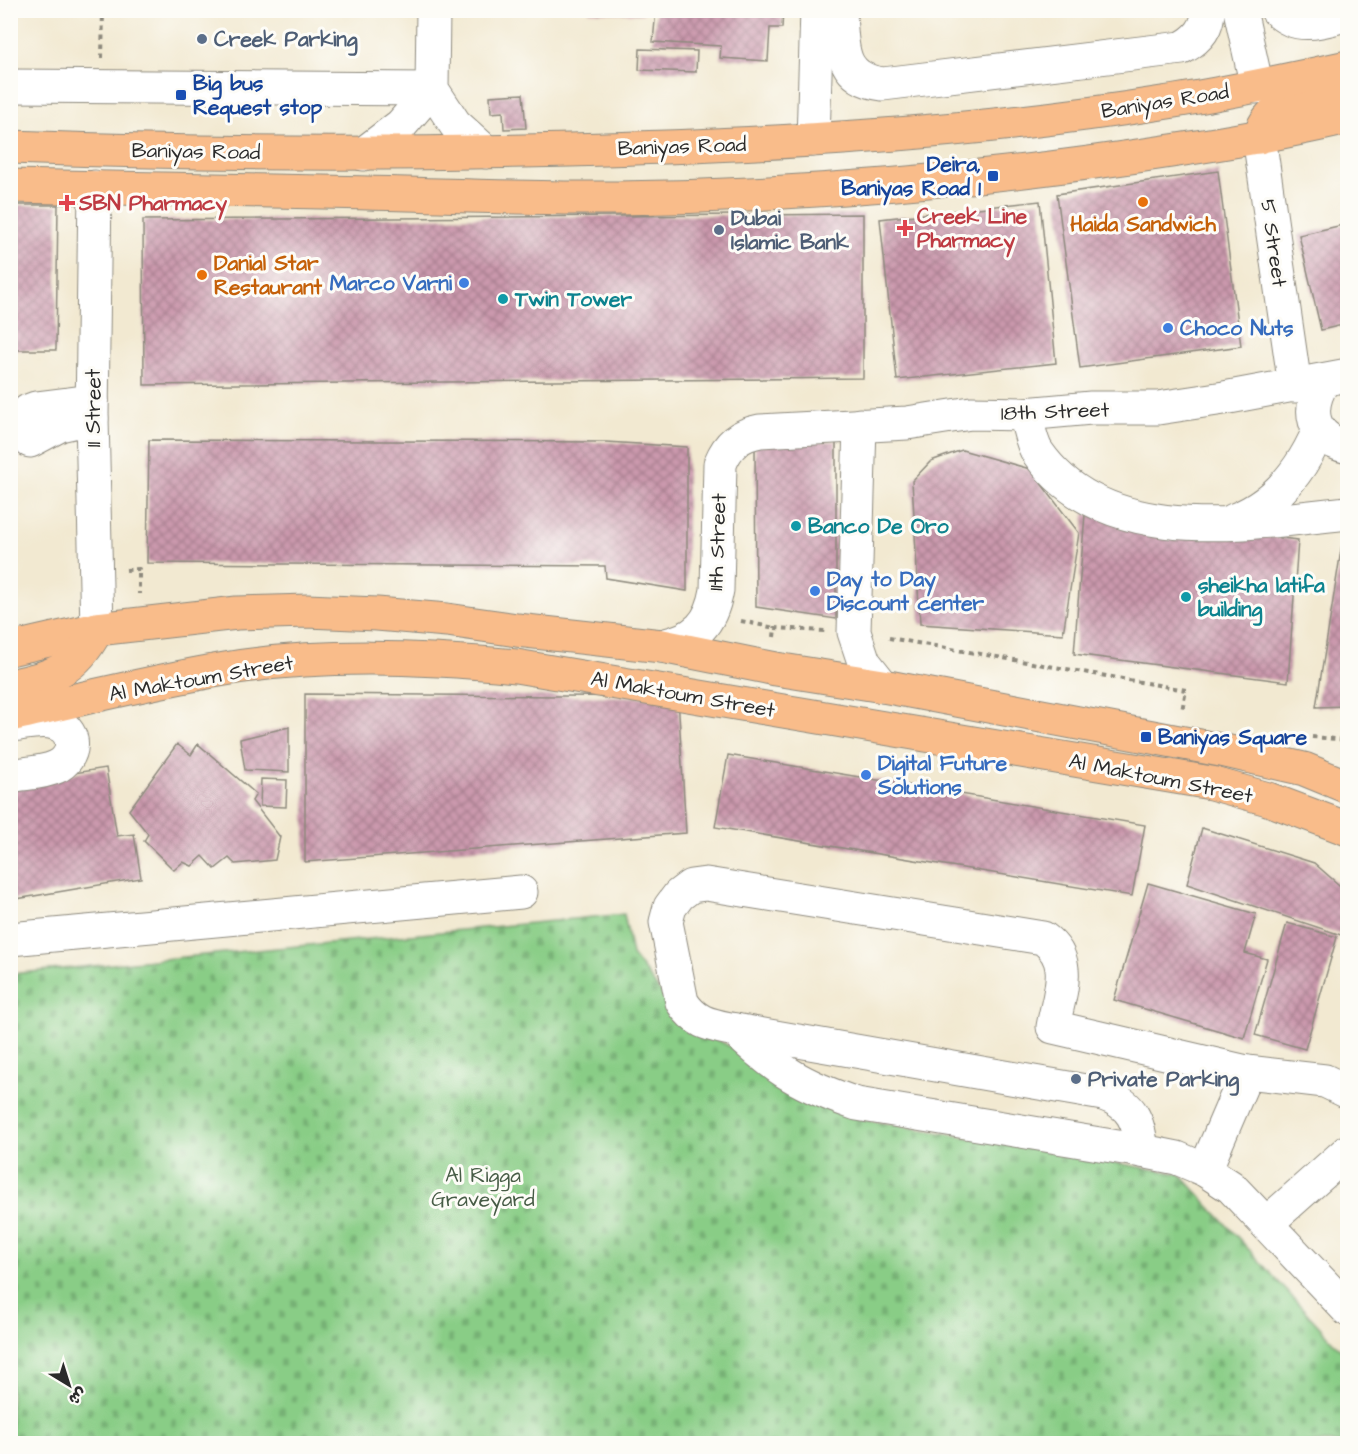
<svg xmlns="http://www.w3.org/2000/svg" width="1358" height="1454" font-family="'Architects Daughter','Playpen Sans Arabic',sans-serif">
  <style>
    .cemetery { fill: url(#cemetery-stones); stroke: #5a7c58; stroke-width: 1.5 }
    .building { fill: url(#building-cross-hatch) }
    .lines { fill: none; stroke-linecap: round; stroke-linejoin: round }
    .minor-casing { stroke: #8e8a7e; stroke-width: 35 }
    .major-casing { stroke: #8e8a7e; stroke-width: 35 }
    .path { stroke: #8e8a7e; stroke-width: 4; stroke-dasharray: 4.5 4.5; stroke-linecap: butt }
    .minor { stroke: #fff; stroke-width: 33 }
    .major { stroke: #f9bc8a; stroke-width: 33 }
    .service-dot { fill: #5c6f8a; stroke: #fdfcf7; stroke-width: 2 }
    .transit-dot { fill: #1a4fb4; stroke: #fdfcf7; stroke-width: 2 }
    .food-dot { fill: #e8710a; stroke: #fdfcf7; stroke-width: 2 }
    .health-dot { fill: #e0444e; stroke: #fdfcf7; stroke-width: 2 }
    .shop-dot { fill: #3f7fe0; stroke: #fdfcf7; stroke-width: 2 }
    .culture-dot { fill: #0f9aa8; stroke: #fdfcf7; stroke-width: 2 }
    .labels { text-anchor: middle; stroke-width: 6; stroke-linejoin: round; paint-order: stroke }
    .service-label { font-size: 21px; font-weight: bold; fill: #4e5e75; stroke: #fdfcf7; text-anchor: start }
    .transit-label { font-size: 21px; font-weight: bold; fill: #164399; stroke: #fdfcf7; text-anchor: start }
    .street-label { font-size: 21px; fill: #2b2b2b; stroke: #fdfcf7 }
    .health-label { font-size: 21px; font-weight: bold; fill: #be3a42; stroke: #fdfcf7; text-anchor: start }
    .food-label { font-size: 21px; font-weight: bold; fill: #c56008; stroke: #fdfcf7 }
    .shop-label { font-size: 21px; font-weight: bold; fill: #366cbe; stroke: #fdfcf7; text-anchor: start }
    .culture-label { font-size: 21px; font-weight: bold; fill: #0d838f; stroke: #fdfcf7; text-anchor: start }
    .park-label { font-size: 21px; fill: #475c46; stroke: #fdfcf7 }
  </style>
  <defs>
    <pattern id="cemetery-stones" width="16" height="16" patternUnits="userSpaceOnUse" patternTransform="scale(1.5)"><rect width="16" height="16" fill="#89cd86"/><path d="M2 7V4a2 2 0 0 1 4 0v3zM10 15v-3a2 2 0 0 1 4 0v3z" fill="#76b074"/></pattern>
    <pattern id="building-cross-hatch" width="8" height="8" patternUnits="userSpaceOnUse" patternTransform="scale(1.5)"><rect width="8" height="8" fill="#cb99ad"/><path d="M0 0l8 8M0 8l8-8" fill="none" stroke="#a57d8d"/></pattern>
  </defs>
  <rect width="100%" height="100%" fill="#fdfcf7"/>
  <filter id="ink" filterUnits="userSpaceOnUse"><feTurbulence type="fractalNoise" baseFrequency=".0167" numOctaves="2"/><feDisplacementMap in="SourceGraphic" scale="12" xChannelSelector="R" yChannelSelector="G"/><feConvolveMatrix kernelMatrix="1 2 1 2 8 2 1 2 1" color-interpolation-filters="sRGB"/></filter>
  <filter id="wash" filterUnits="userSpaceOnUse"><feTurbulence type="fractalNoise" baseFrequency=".008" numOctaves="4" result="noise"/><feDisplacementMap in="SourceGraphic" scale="24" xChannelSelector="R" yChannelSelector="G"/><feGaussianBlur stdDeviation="1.35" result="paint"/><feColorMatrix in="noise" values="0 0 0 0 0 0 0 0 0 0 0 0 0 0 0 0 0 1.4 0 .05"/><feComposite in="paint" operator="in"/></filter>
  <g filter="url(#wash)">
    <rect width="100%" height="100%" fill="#f2e9d1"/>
    <path class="cemetery" d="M624,914L632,955L682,1020L860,1119L1180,1174L1347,1357V1443L11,1444V974Z"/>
    <g id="blocks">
      <g class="building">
        <path d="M589,10H643V14L589,12Z"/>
        <path d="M656,10H783L782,28H770L768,61L720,58L721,46L653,42Z"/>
        <path d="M640,49L697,51L696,72L639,70Z"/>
        <path d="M523,94L526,128L504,129L503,112L491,113L490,96Z"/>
        <path d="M1218,171L1241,346L1080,368L1057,194Z"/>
        <path d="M1040,201L1056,363L897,380L880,219Z"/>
        <path d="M10,205H58L56,350H10Z"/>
        <path d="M863,214V378L144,385L143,220Z"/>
        <path d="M1347,224V324L1321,330L1299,235Z"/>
        <path d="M149,440L606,442L687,447V591L606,578L605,566L147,563Z"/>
        <path d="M836,441V619L756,607L755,445Z"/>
        <path d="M962,450L1030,469L1079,533L1063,634L920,624L912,481L931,461Z"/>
        <path d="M1085,514L1298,540L1288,682L1074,654Z"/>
        <path d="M1343,538H1347V706L1316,707Z"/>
        <path d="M305,694L678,697L686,833L305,862Z"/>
        <path d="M289,727V772L245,770L240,739Z"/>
        <path d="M177,744L191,755L198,744L256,794L252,801L280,837L275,860L235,864L229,858L215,869L203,856L192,866L183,862L174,870L144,841L148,834L129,810Z"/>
        <path d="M728,755L1145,825L1132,896L715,827Z"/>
        <path d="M106,768L117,836L134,834L141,878L10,900V783Z"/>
        <path d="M261,779L287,780L286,807L260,806Z"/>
        <path d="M1202,828L1314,863L1347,892V937L1187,884Z"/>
        <path d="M1148,883L1256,914L1245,953L1267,959L1244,1038L1114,1000Z"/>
        <path d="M1287,923L1337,937L1305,1049L1255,1035Z"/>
      </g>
    </g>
  </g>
  <g filter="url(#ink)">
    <use href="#blocks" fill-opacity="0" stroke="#8e8a7e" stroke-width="1.5"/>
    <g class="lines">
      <g class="minor-casing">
        <g id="minor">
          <path d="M433,10L432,89L455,124L486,152"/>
          <path d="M840,10C842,46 839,79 883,84L1182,48C1197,40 1208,29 1208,10"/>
          <path d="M1240,10L1257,87"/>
          <path d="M1277,10C1297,31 1323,21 1348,14"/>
          <path d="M10,86L432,89"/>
          <path d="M1259,137L1295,386"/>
          <path d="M813,140L817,10"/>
          <path d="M363,154L401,125L432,89"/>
          <path d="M95,187L92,418L97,629"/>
          <path d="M1324,380C1306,409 1310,438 1348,447"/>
          <path d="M1025,414C1029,426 1031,443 1038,453C1105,549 1248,523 1348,513"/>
          <path d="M14,424L28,411L36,408L92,401"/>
          <path d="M860,425L854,632L864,662L883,686"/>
          <path d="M30,441L60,425L92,418"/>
          <path d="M1234,520C1276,504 1302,470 1319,430"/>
          <path d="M662,646C696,639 711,624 717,590L720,464C728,444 739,435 760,431L907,423L971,413L1025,414L1091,408H1158L1224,398L1348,375"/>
          <path d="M10,725C24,724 44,718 57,724C78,732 75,759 56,767C43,773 25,773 10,776"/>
          <path d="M10,939L521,892"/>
          <path d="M735,1030C776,1070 803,1086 857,1104L1142,1151L1177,1158L1205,1170L1231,1187L1348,1310"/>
          <path d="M1142,1151C1139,1122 1133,1104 1103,1094L735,1030C711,1025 696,1024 682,1002L666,922L670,907L679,895L691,886L706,884L1043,938C1075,961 1059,993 1053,1027L1247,1072L1325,1081L1348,1092"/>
          <path d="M1205,1170L1247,1072"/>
          <path d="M1267,1223L1348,1151"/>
        </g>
      </g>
      <g class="major-casing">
        <g id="major">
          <path d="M1259,137C1271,101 1300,100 1331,92"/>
          <path d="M10,147C197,154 384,155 570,150C768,145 966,134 1162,103C1224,94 1286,80 1348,67"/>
          <path d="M10,186C130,188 249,190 368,193C451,195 534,199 618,198C775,196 932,184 1088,163C1175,151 1262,138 1348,118"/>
          <path d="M10,649L97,629L237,613L307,611L377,614L447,620L517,630L662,646L776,669L883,686L1221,750L1304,769L1348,787"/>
          <path d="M10,686C54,676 75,671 97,629"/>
          <path d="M10,715C82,699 153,681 225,669C321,653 419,657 516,666L1211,783L1268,799L1348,829"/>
        </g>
      </g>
      <g class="path">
        <path d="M102,58L103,10"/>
        <path d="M126,570L139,569V594"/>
        <path d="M741,621L775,628"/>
        <path d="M774,637L775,628L825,631"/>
        <path d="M889,638L1186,690L1182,711"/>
        <path d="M1312,737L1348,740"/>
      </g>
      <use href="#minor" class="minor"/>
      <use href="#major" class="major"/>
    </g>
  </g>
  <g class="service-dot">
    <circle cx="202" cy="39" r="6"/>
    <circle cx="719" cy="230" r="6"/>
    <circle cx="1076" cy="1079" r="6"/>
  </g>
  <g class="transit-dot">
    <rect x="175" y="89" width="12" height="12" rx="3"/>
    <rect x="987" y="170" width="12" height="12" rx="3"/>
    <rect x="1140" y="731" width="12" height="12" rx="3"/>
  </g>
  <g class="food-dot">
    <circle cx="1143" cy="202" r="6"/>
    <circle cx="202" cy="275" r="6"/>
  </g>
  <g class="health-dot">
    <path d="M64 194h6v6h6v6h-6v6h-6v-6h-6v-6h6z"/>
    <path d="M902 219h6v6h6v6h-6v6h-6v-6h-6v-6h6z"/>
  </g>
  <g class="shop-dot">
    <circle cx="464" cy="283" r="6"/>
    <circle cx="1168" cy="328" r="6"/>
    <circle cx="815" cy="591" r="6"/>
    <circle cx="866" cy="775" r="6"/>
  </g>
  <g class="culture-dot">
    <circle cx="503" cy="299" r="6"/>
    <circle cx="796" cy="526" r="6"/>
    <circle cx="1186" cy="597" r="6"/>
  </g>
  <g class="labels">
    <g class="service-label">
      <text x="214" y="46">Creek Parking</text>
      <text x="731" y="225">Dubai<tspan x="731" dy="24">Islamic Bank</tspan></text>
      <text x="1088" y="1086">Private Parking</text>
    </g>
    <g class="transit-label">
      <text x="193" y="90">Big bus<tspan x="193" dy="24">Request stop</tspan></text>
      <text x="981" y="171" text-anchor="end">Deira,<tspan x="981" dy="24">Baniyas Road 1</tspan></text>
      <text x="1158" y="744">Baniyas Square</text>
    </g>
    <g class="street-label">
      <text transform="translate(1165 101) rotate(-9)" y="7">Baniyas Road</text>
      <text transform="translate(682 146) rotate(-2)" y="7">Baniyas Road</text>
      <text transform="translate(196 151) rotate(1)" y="7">Baniyas Road</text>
      <text transform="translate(1274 243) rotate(82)" y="7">5 Street</text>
      <text transform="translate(93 408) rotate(-90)" y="7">11 Street</text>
      <text transform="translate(1055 411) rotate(-2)" y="7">18th Street</text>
      <text transform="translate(717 542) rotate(-88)" y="7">11th Street</text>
      <text transform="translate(201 678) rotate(-10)" y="7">Al Maktoum Street</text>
      <text transform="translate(683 694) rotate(10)" y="7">Al Maktoum Street</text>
      <text transform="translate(1161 778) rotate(11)" y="7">Al Maktoum Street</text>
    </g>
    <g class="health-label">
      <text x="79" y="210">SBN Pharmacy</text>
      <text x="917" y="223">Creek Line<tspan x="917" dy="24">Pharmacy</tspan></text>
    </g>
    <g class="food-label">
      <text x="1143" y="231">Haida Sandwich</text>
      <text x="214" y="270" text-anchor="start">Danial Star<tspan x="214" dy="24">Restaurant</tspan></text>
    </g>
    <g class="shop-label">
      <text x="452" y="290" text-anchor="end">Marco Varni</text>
      <text x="1180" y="335">Choco Nuts</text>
      <text x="827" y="586">Day to Day<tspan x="827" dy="24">Discount center</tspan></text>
      <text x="878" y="770">Digital Future<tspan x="878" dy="24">Solutions</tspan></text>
    </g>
    <g class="culture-label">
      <text x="515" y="306">Twin Tower</text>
      <text x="808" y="533">Banco De Oro</text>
      <text x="1198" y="592">sheikha latifa<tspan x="1198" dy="24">building</tspan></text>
    </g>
    <g class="park-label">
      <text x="483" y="1182">Al Rigga<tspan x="483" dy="24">Graveyard</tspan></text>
    </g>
  </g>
  <rect width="1358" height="1454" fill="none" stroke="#fdfcf7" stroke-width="36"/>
  <g transform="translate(69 1385) rotate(142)" stroke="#fdfcf7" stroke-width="4.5" paint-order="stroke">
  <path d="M0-4.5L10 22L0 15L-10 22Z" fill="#2b2b2b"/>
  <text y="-9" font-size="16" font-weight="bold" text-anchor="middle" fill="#2b2b2b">ش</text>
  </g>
</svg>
